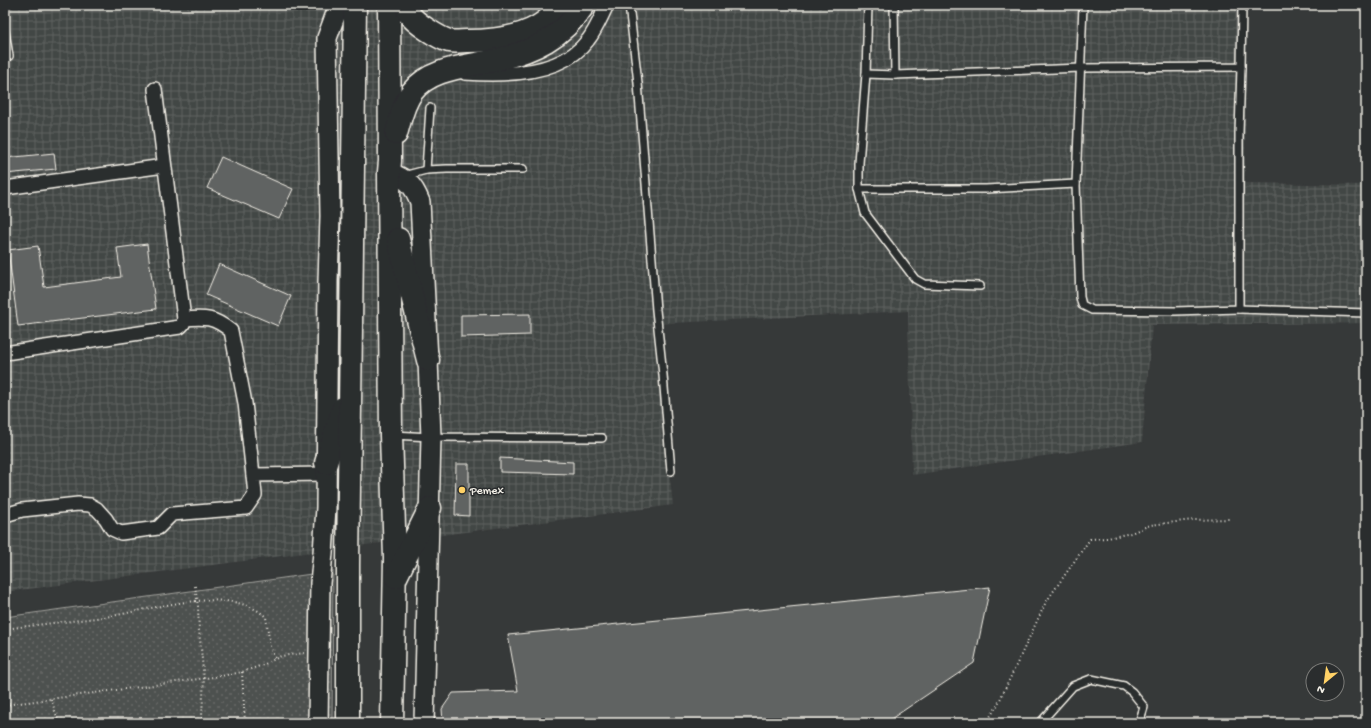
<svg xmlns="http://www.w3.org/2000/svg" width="1371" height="728" font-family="'Gochi Hand',sans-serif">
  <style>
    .industrial { fill: url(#industrial-grid) }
    .grass { fill: url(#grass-dots); stroke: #a1a19c }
    .building { fill: #616362; stroke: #f4f1e8 }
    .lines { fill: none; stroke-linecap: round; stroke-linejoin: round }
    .lane-casing { stroke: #f4f1e8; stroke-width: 10 }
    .street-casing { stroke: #f4f1e8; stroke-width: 16 }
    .secondary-casing { stroke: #f4f1e8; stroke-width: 22 }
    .highway-casing { stroke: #f4f1e8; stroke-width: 25 }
    .path { stroke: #f4f1e8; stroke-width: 2; stroke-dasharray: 1 3; stroke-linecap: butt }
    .lane { stroke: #2a2d2e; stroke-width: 7 }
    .street { stroke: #2a2d2e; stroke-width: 13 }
    .secondary { stroke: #2a2d2e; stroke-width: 19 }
    .highway { stroke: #2a2d2e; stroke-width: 22 }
    .poi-dot { fill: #ffd166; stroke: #2a2d2e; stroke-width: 1.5 }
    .labels { text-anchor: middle; stroke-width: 3; stroke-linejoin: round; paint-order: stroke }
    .poi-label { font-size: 12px; fill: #f4f1e8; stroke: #2a2d2e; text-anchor: start }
  </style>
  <defs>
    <pattern id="industrial-grid" width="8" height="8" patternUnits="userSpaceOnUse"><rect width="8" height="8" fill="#434645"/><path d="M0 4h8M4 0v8" fill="none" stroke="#5f6160"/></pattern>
    <pattern id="grass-dots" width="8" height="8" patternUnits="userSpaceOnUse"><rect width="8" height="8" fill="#4e514f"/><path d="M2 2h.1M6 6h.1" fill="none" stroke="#686a68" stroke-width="1.8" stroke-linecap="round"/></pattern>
  </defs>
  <rect width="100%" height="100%" fill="#363939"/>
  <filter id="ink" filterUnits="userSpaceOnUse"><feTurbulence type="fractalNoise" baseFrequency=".025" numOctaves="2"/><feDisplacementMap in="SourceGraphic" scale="8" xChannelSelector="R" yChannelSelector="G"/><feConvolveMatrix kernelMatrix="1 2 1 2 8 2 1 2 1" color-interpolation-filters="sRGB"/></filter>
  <g filter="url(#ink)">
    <path class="industrial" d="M5,5H1246L1245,183L1366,185V323L1152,325L1142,442L912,475L908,311L652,324L673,505L5,592Z"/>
    <path class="grass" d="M333,571L332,723H5V617Z"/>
    <g class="building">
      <path d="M54,153L56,169L5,174V158Z"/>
      <path d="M221,157L293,189L279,219L207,188Z"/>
      <path d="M147,244L156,309L18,326L8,250L38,246L44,287L121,277L117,248Z"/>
      <path d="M219,264L291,296L278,326L206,295Z"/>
      <path d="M530,314V335L461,337V315Z"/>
      <path d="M500,458L573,462V474L500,472Z"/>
      <path d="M456,464H469V516L455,515Z"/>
      <path d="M990,587L974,663L885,723H443L442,709L453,693L518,691L508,635Z"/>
    </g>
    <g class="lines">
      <g class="lane-casing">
        <g id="lane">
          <path d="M629,5L638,83L656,310L663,375L671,471"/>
          <path d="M868,5L866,74L859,163V189L865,213L915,279L924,284L980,286"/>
          <path d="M894,5L895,75"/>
          <path d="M5,32L9,56"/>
          <path d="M866,74L895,75L1081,68L1241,67L1242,5"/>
          <path d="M426,170L430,108"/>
          <path d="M403,176L426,170L447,169H523"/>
          <path d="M1076,184L1080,297L1082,305L1092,310L1175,311L1239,309V133L1241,67"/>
          <path d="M859,189H986L1076,184L1083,5"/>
          <path d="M1239,309L1366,313"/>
          <path d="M393,435L431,437L602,438"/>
          <path d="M1040,723L1073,686L1091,679L1124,686L1132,692L1144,707L1139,723"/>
        </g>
      </g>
      <g class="street-casing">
        <g id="street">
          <path d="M465,73C504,76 562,75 588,40C596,30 601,17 607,5"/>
          <path d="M5,188L164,166"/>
          <path d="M184,319C205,317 214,317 231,331L245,403L253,475"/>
          <path d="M5,353L180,327L183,324L184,319L155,89"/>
          <path d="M5,515L22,510L78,504L90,505L97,509L106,519L112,529L121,533L158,528L172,514L246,508L255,495L253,475L326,474"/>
        </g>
      </g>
      <g class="secondary-casing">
        <g id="secondary">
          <path d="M389,172C407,179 413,184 420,202L428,360L431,437L424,723"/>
          <path d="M318,723L320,583L323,553L326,508L328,282L330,216L327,38L339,5"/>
        </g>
      </g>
      <g class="highway-casing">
        <g id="highway">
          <path d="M389,5L390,161L389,172L391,435L395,558L392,723"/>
          <path d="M406,5C407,8 408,11 409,14C415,23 439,38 449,41C455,42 462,41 467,41C499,41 542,36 560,5"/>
          <path d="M396,134C400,120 403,104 412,92C431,67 468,67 496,60C535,50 561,38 584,5"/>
          <path d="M398,239L428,360"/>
          <path d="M326,463L343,408"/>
          <path d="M396,577L430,508"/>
          <path d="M348,723V565L355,5"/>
        </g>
      </g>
      <g class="path">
        <path d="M195,586L198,606L199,630L204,679L202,716L203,723"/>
        <path d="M5,629C40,624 76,621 111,616C154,609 230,584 266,617L270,646L275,659"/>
        <path d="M242,672L245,723"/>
        <path d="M51,699L59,723"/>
        <path d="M5,705L221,676L242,672L263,665L281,656L305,653"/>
        <path d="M986,723L997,706L1046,602L1090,539L1108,538L1131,533L1150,525L1193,520L1230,519"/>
      </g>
      <use href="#lane" class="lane"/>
      <use href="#street" class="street"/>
      <use href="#secondary" class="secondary"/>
      <use href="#highway" class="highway"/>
    </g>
  </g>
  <circle class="poi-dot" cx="462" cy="490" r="4"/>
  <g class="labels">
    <g class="poi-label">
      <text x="470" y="494">Pemex</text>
    </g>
  </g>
  <rect width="1371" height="728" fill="none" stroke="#2a2d2e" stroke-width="20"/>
  <rect x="10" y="10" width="1351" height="708" fill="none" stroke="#f4f1e8" stroke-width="1.5" filter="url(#ink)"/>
  <g transform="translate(1325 682) rotate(209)"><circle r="19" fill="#2a2d2e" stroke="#7b7b78"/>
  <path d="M0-3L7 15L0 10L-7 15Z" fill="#ffd166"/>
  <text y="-6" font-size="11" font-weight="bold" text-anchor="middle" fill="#f4f1e8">N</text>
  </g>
</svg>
